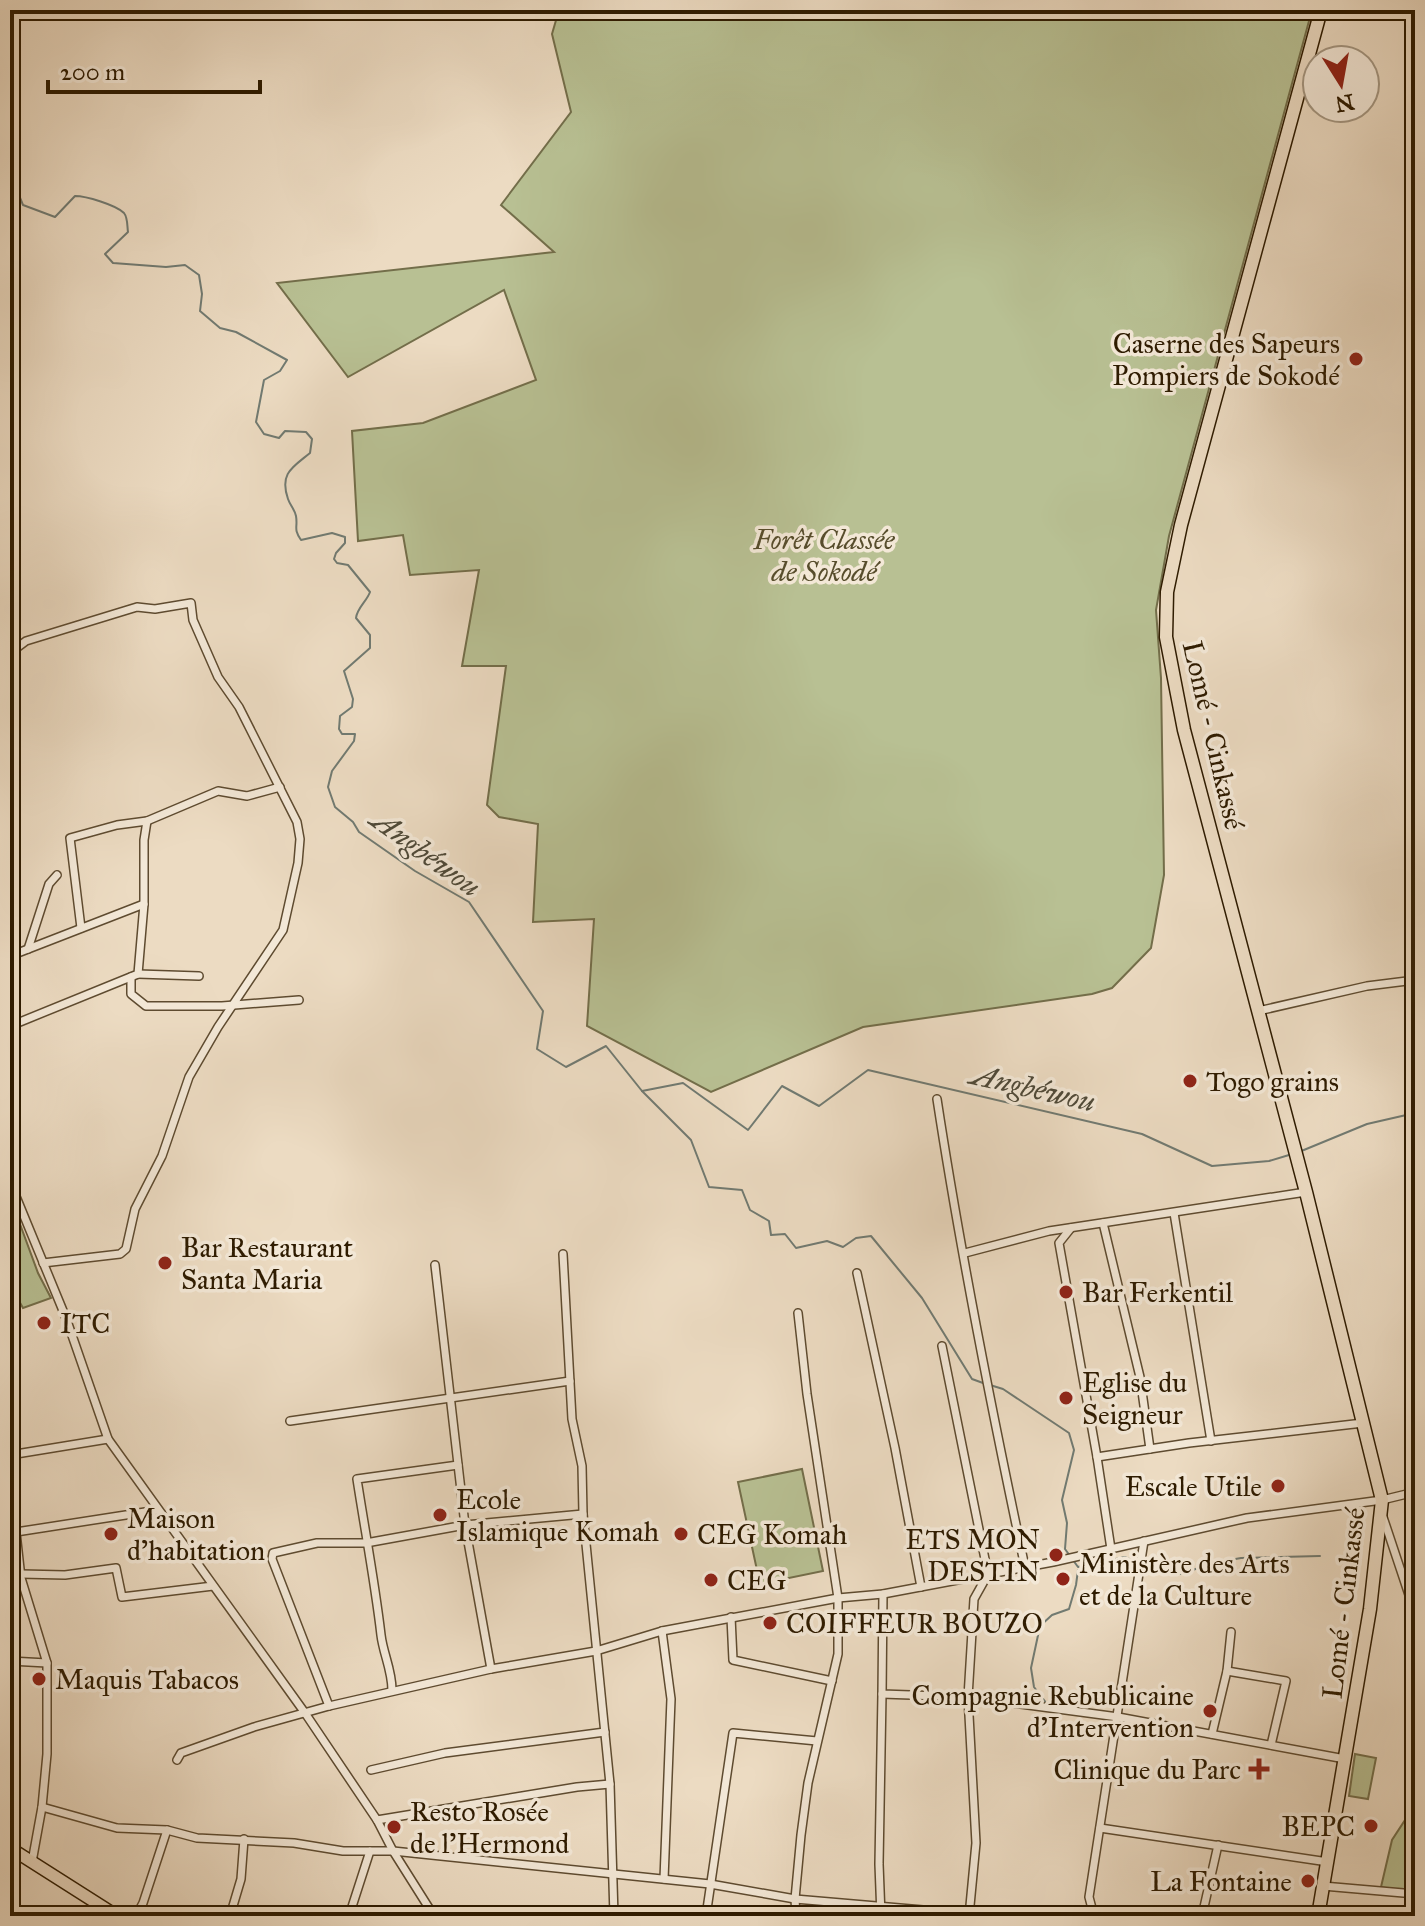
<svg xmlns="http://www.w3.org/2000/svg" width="1425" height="1926" font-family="'IM FELL Great Primer',serif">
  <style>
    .green { fill: #b8c093; stroke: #736e4a; stroke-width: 2 }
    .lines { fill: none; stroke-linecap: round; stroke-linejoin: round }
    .stream { stroke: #717a71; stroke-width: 2 }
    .street-casing { stroke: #5e4b30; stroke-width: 10 }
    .primary-casing { stroke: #2e1b00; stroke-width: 14 }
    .highway-casing { stroke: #2e1b00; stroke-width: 15 }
    .street { stroke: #f3e8d7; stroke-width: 7 }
    .primary { stroke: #ecdbc2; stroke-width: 11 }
    .highway { stroke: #ecdbc2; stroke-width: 12 }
    .poi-dot { fill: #8f2418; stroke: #f3e8d7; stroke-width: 3 }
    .labels { text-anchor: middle; stroke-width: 7; stroke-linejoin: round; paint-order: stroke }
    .poi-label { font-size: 28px; fill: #2e1b00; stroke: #f3e8d7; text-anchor: start }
    .park-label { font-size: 28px; font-style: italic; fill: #574d2c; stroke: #f3e8d7 }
    .street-label { font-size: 28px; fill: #2e1b00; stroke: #f3e8d7 }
    .water-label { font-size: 30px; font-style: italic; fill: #4f4a39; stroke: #f3e8d7 }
  </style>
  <rect width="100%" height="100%" fill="#ecdbc2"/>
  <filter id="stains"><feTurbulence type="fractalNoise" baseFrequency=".0025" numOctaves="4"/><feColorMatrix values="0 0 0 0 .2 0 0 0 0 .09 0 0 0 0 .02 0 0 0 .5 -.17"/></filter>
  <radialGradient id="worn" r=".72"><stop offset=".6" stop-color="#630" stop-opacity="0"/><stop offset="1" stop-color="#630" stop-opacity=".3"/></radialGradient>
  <g class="green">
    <path d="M559,10H1312L1169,536L1156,610L1161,678L1164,875L1151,948L1112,988L1092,994L863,1027L711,1092L587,1026L594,919L533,922L538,824L499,817L487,805L506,666H462L479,570L410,575L403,535L358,541L352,431L423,423L536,380L504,290L348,377L277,283L554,252L501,205L571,112L552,34Z"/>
    <path d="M10,1197L38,1273L51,1298L23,1308L10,1285Z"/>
    <path d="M802,1469L823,1571L760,1584L738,1482Z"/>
    <path d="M1355,1754L1376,1758L1368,1799L1349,1796Z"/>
    <path d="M1415,1813V1894L1381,1887L1392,1840L1409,1814Z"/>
  </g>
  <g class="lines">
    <g class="stream">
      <path d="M10,36L16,38L18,51L10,70"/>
      <path d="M10,185L18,193L23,205L55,217L75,196C86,196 116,205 124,213C128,218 127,226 128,232L105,254L113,263L166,267L185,265L199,275L202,294L200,311L220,328L236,332L287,360L280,371L264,380L256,422L264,434L279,438L285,431L306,432L312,439L310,453C293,467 279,473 288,499C290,505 295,510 296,516C298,528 293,528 301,540L332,533L345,537V543L336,553L334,559L337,563L348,565L370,592C367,601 357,608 356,618L370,635V648L344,671L353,699L352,707L340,716L339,729L342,734H355L354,741L332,771L328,787L335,807L353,822L359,832L415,871L469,902L543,1011L537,1049L566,1067L606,1046L642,1091L683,1083L748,1130L782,1086L819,1106L868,1070L1142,1134L1212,1166L1269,1161L1289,1155"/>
      <path d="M642,1091L691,1140L709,1187L742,1190L750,1210L769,1221L771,1235L785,1234L796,1248L827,1241L843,1247L856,1238L871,1236L922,1298L972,1379L983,1383"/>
      <path d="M1299,1152L1367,1124L1415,1113"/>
      <path d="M990,1385L1003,1389L1069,1433L1074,1450L1062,1500L1067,1523L1065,1549L1078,1567L1125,1557L1139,1564"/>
      <path d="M1144,1567L1181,1574L1213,1563L1241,1558L1320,1556"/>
      <path d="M1047,1704L1034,1687L1031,1668L1040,1626L1052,1615L1069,1609L1076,1585L1078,1570"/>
    </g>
    <g class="street-casing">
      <g id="street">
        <path d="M10,653L26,641L137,607L155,609L191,603L193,620L218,677L239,707L297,822L300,839L298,863L283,930L218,1027L189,1077L162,1156L135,1209L126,1249L120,1254L43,1263"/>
        <path d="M81,928L70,838L117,825L147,821L218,791L247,796L280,787"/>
        <path d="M28,949L49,884L57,875"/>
        <path d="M10,956L144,904"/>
        <path d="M138,974L199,976"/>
        <path d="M131,977V994L146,1006H222L299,1000"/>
        <path d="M1258,1011L1367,986L1415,980"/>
        <path d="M10,1026L138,974L144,904V840L147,821"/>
        <path d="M937,1099C961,1256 992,1412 1025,1567"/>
        <path d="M10,1182L66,1318L108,1439L305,1713L377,1820L393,1851L434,1916"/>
        <path d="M1174,1213L1211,1441"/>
        <path d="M1103,1223L1140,1377L1150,1449"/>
        <path d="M1071,1228L1059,1243L1097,1457L1111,1549"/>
        <path d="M965,1253L1049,1231L1306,1192"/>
        <path d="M563,1254L572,1419L582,1466L583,1514L610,1784L614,1916"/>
        <path d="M435,1265L465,1525L491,1669"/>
        <path d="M857,1273L895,1448L921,1587"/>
        <path d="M942,1346L988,1574L974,1599L968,1697L976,1843L969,1916"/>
        <path d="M290,1421L570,1381"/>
        <path d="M10,1455L108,1439"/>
        <path d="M1097,1457L1189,1443L1363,1423"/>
        <path d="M10,1478L21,1578L47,1663V1754L42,1807L32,1862"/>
        <path d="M1383,1517L1415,1613"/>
        <path d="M16,1532L158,1510"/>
        <path d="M21,1574L65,1575L116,1568L122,1597L213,1586"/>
        <path d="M883,1594L882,1694L968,1697L1118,1717L1345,1759"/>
        <path d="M731,1617L733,1660L832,1681"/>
        <path d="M662,1631L671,1699L664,1879"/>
        <path d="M10,1661L47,1663"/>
        <path d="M1227,1671L1286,1681L1271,1745"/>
        <path d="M392,1690C392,1670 383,1653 381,1635C375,1583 365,1531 357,1479L458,1465"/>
        <path d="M329,1706L272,1559L273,1553L317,1543H366L465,1525L583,1514"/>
        <path d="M1212,1734L1227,1671L1231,1632"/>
        <path d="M177,1760L181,1753L254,1727L329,1706L491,1669L596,1651L662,1631L838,1598L883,1594L1053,1562L1247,1518L1382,1500L1415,1492"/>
        <path d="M371,1770L445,1753L605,1732"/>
        <path d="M42,1807L117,1828L167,1830L197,1838L294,1843L343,1851H393L710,1884L795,1899L993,1916"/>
        <path d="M377,1820L577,1787L610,1784"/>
        <path d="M1100,1828L1328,1862"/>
        <path d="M1323,1886L1415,1894"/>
        <path d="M136,1916L143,1903L167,1830"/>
        <path d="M230,1916L241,1879L244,1839"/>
        <path d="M349,1916L370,1851"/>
        <path d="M706,1916L733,1733L817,1741"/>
        <path d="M796,1916L795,1899L801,1835L808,1783L838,1654V1598L807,1394L798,1313"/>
        <path d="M881,1916L879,1864L882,1694"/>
        <path d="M1094,1916L1089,1897L1144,1541"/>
        <path d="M1202,1916L1218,1845"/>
      </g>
    </g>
    <g class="primary-casing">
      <path id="primary" d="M10,1848L117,1916"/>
    </g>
    <g class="highway-casing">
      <path id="highway" d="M1318,1916L1370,1609L1382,1500L1306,1192L1184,730L1166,637L1167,592L1181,525L1321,10"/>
    </g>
    <use href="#street" class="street"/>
    <use href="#primary" class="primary"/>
    <use href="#highway" class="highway"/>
  </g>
  <g class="poi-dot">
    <circle cx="1356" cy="359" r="8"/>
    <circle cx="1190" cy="1081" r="8"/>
    <circle cx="165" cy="1263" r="8"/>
    <circle cx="1066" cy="1292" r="8"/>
    <circle cx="44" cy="1323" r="8"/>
    <circle cx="1066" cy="1398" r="8"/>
    <circle cx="1278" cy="1486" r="8"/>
    <circle cx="440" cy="1515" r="8"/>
    <circle cx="111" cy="1534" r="8"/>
    <circle cx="681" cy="1534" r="8"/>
    <circle cx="1056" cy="1555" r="8"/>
    <circle cx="1063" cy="1579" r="8"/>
    <circle cx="711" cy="1580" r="8"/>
    <circle cx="770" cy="1623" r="8"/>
    <circle cx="39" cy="1679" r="8"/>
    <circle cx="1210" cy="1711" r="8"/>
    <path d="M1255 1757h8v8h8v8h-8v8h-8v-8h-8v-8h8z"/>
    <circle cx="1371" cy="1826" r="8"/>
    <circle cx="394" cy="1827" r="8"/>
    <circle cx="1308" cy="1881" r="8"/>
  </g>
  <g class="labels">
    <g class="poi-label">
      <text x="1340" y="353" text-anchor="end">Caserne des Sapeurs<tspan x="1340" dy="32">Pompiers de Sokodé</tspan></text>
      <text x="1206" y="1091">Togo grains</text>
      <text x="181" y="1257">Bar Restaurant<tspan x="181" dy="32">Santa Maria</tspan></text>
      <text x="1082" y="1302">Bar Ferkentil</text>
      <text x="60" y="1333">ITC</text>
      <text x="1082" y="1392">Eglise du<tspan x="1082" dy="32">Seigneur</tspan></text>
      <text x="1262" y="1496" text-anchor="end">Escale Utile</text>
      <text x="456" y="1509">Ecole<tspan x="456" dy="32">Islamique Komah</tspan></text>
      <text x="127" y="1528">Maison<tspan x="127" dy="32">d'habitation</tspan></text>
      <text x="697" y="1544">CEG Komah</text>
      <text x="1040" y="1549" text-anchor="end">ETS MON<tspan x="1040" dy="32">DESTIN</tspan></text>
      <text x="1079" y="1573">Ministère des Arts<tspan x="1079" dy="32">et de la Culture</tspan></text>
      <text x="727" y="1590">CEG</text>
      <text x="786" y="1633">COIFFEUR BOUZO</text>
      <text x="55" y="1689">Maquis Tabacos</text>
      <text x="1194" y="1705" text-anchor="end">Compagnie Rebublicaine<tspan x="1194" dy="32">d'Intervention</tspan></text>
      <text x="1241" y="1779" text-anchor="end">Clinique du Parc</text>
      <text x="410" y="1821">Resto Rosée<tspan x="410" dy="32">de l'Hermond</tspan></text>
      <text x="1355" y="1836" text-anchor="end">BEPC</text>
      <text x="1292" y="1891" text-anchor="end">La Fontaine</text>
    </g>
    <g class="park-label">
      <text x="824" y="549">Forêt Classée<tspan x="824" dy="32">de Sokodé</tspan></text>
    </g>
    <g class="street-label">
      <text transform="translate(1214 735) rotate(77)" y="10">Lomé - Cinkassé</text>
      <text transform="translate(1343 1603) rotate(-83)" y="10">Lomé - Cinkassé</text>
    </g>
    <g class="water-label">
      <text transform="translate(426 853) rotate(36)" y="10">Angbéwou</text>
      <text transform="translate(1033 1088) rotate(13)" y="10">Angbéwou</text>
    </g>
  </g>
  <rect width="1425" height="1926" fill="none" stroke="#ecdbc2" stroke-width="40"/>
  <rect x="12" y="12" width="1401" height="1902" fill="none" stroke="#2e1b00" stroke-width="4"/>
  <rect x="20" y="20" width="1385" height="1886" fill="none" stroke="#2e1b00" stroke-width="2"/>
  <g transform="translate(1341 84) rotate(169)"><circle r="38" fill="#f3e8d7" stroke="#a49681" stroke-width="2"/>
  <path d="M0-6L14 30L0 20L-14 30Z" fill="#8f2418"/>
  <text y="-12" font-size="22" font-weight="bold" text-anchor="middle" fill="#2e1b00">N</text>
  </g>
  <path d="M48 80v12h212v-12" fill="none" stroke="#2e1b00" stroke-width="4"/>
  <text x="60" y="80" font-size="24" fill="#2e1b00" stroke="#f3e8d7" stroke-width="6" paint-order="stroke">200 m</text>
  <rect width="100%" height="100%" filter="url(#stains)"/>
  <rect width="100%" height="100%" fill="url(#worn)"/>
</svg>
